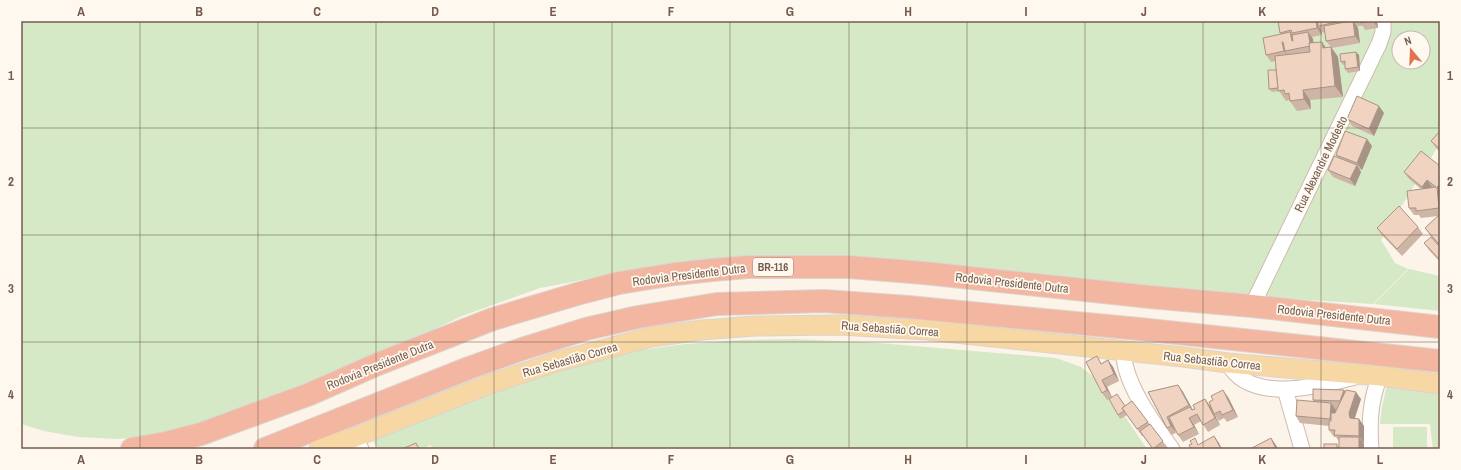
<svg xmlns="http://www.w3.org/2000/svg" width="1461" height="470" font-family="'Archivo Narrow',sans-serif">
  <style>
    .green { fill: #d5e9c6; fill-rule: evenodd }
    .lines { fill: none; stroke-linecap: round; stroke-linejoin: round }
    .minor-casing { stroke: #cdbcae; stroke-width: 17 }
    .major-casing { stroke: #dbd4d1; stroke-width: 21 }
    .highway-casing { stroke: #dbd4d1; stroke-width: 24 }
    .minor { stroke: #fff; stroke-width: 15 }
    .major { stroke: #f7d7a3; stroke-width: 19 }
    .highway { stroke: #f3b6a1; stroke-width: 22 }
    .wall { fill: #ceb5a5; fill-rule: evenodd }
    .shaded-wall { fill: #a89486 }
    .building { fill: #f0d3c0; stroke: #a89486 }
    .grid { fill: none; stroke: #755b4d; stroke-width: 1; stroke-opacity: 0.55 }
    .labels { text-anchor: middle; stroke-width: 3.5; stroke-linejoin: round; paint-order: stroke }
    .shield { fill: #fef8ee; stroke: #9e8a7d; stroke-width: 1 }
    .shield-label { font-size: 11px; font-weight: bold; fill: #755b4d }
    .street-label { font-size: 12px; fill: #755b4d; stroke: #fef8ee }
    .neatline { fill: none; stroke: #755b4d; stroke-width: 1.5 }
    .grid-label { font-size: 13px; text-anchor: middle; font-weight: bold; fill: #755b4d }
  </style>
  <rect width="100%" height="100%" fill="#fcf4e8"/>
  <g class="green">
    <path d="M21,21H1440V143L1381,240L1395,263L1408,269L1373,304L1277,298L917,262L640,269L540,288L462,316L324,382L263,407L160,435L118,439L78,437L44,431L21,424ZM1399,38H1423V62H1399Z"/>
    <path d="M1409,269L1440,276V311L1374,304Z"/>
    <path d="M794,339L879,343L1056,358L1081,367L1103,384L1147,449H432L431,445L422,449H377L371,435L482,390L639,350L685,344L742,340Z"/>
    <path d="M1387,385L1440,392V449H1433L1430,424H1380L1382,407Z"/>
    <rect x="1393" y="427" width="34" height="22"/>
  </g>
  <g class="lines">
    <g class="minor-casing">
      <g id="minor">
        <path d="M1252,306L1379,44L1383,32V21"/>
        <path d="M1124,351C1122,381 1155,425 1172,449"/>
        <path d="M1228,363C1250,405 1320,386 1355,377"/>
        <path d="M1285,389L1302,449"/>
        <path d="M355,437L361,449"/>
        <path d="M1371,449C1369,422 1370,401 1380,376"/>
      </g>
    </g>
    <g class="major-casing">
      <path id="major" d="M319,449L355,437L490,384L559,361L651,337L702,330L755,326L839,325L927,330L1183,357L1228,363L1380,376L1440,384"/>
    </g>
    <g class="highway-casing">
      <g id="highway">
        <path d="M132,449L166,443L201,434L247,417L310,394L378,364L493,319L577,294L619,283L675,274L712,270L748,267H849L924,273L1150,297L1252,306L1440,327"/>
        <path d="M265,449L469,368L522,349L586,329L638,317L717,304L824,301L908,307L1139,329L1440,361"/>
      </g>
    </g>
    <use href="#minor" class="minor"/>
    <use href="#major" class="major"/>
    <use href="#highway" class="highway"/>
  </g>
  <g class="wall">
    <path d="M1278,21H1377L1378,28L1365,30L1363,26H1357L1358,28L1360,43L1332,48L1338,57L1343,97L1310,100L1311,109L1297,111L1289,100L1286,101L1279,91L1272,92L1269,89L1276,70L1275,61L1271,62L1266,55L1281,34L1280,33ZM1321,30L1323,33L1325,32L1326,41L1331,47L1326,48L1313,43L1312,37L1322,35Z"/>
    <path d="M1356,52L1359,55L1360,71L1348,73L1345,69V65H1343L1341,62Z"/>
    <path d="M1384,113L1374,136L1352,126L1347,119Z"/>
    <path d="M1440,131V152L1436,148L1431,141Z"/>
    <path d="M1372,146L1362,170L1359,169L1361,172L1355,186L1333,177L1328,170L1338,158L1336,155Z"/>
    <path d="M1440,166V262L1429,250L1424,243L1439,246L1430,235L1425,228L1438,216L1421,218L1419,215H1414L1409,208L1421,189L1409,179L1404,172Z"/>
    <path d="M1418,227L1423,234L1402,256L1382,235L1377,228Z"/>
    <path d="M1108,360L1113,367L1119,381L1107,387L1112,397L1107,400L1102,393V363Z"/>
    <path d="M1178,385L1183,392L1193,410L1195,409L1205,399L1210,406L1228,397L1238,417L1227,422L1224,418L1219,421L1214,414L1220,425L1208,432L1201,421L1194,425L1199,434L1183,442L1178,435L1172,424L1176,433L1171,435L1167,428L1148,392Z"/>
    <path d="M1344,390L1345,392L1361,399L1355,418L1359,419L1364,426V443H1363L1364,444V449H1324L1339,446V441L1336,437H1334L1329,430V426L1300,423L1296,416L1314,402L1313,400Z"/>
    <path d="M1117,394L1125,406L1132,401L1168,448L1167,449H1153L1143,436H1142L1127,415L1120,419L1118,415Z"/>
  </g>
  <g class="shaded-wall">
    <path d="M1316,21H1320L1318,26L1321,30L1322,35L1317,28Z"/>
    <path d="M1353,21L1358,28L1360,43L1355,36Z"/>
    <path d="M1373,21H1377L1378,28Z"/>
    <path d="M1290,32L1295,39L1296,48L1292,41Z"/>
    <path d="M1308,32L1313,39L1315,53L1310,46Z"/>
    <path d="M1282,42L1287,50L1285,51L1288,56L1289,58L1284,51Z"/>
    <path d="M1322,42L1329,52L1323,48Z"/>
    <path d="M1331,47L1338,57L1343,97L1335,86Z"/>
    <path d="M1356,52L1359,55L1360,71L1358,67Z"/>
    <path d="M1303,90L1310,100L1311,109L1304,99Z"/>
    <path d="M1379,106L1384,113L1374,136L1369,129Z"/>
    <path d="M1367,139L1372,146L1362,170L1357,163Z"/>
    <path d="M1357,165L1361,172L1355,186L1350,179Z"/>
    <path d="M1427,180L1432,187L1427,194L1422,187Z"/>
    <path d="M1440,184V210L1439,208L1437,187Z"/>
    <path d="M1108,360L1113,367L1119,381L1114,374Z"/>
    <path d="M1102,380L1107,387L1112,397L1107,390Z"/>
    <path d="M1178,385L1183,392L1194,412L1189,405Z"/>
    <path d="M1223,390L1228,397L1238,417L1233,410Z"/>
    <path d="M1344,390L1349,397L1345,408L1340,401Z"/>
    <path d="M1356,392L1361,399L1354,420L1350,418L1349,413Z"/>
    <path d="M1205,399L1210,406L1220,425L1215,418Z"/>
    <path d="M1331,403L1336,410L1335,426L1330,419Z"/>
    <path d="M1167,417L1172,424L1176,433L1171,426Z"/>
    <path d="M1189,418L1194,425L1199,434L1194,427Z"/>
    <path d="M1359,419L1364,426V443L1359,436Z"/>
    <path d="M1214,436L1219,443L1222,449H1221Z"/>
    <path d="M1359,437L1364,444V449H1359Z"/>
    <path d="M1271,438L1276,445L1278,449H1276Z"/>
  </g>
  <g class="building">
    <path d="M1278,21H1316L1317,28L1292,33L1291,30L1280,33Z"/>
    <path d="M1318,21H1337V22L1318,26Z"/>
    <path d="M1351,21H1353L1355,36L1326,41L1324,26Z"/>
    <path d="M1360,21H1371L1361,23Z"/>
    <path d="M1290,32L1292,41H1293L1292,35L1308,32L1310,43H1309L1310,46L1285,51L1283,42H1282L1284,51L1266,55L1263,38Z"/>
    <path d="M1322,42L1323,48L1331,47L1335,86L1303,90L1304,99L1290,101L1289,93L1285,94L1284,90L1278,91L1275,56L1310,52L1309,43Z"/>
    <path d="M1356,52L1358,67L1345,69V61L1341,62L1340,54Z"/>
    <path d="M1268,70H1276L1278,88L1269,89Z"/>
    <path d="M1357,96L1379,106L1369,129L1347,119Z"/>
    <path d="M1345,131L1367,139L1357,163L1336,155Z"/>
    <path d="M1440,131V149L1431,141Z"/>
    <path d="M1421,151L1440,166V184L1437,187L1439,208L1416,211V208H1409L1407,191L1436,187L1427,180L1422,187L1404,172Z"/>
    <path d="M1334,156L1357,165L1350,179L1328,170Z"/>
    <path d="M1399,206L1418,227L1397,249L1377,228Z"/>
    <path d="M1440,214V241L1438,243L1425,228Z"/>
    <path d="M1431,237L1439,246L1440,245V260L1424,243Z"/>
    <path d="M1097,356L1101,364L1108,360L1114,374L1102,380L1107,390L1102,393L1086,362Z"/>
    <path d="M1178,385L1189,405L1167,417L1171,426L1167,428L1148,392Z"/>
    <path d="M1313,389L1344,390L1340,401L1313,400Z"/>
    <path d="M1223,390L1233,410L1222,415L1220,411L1214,414L1209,402L1213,400L1211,396Z"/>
    <path d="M1346,390L1356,392L1349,413L1350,418L1359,419V436L1334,435L1335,430H1329V421H1331V413H1335Z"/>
    <path d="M1117,394L1125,406L1122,408L1124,411L1118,415L1109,399Z"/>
    <path d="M1205,399L1215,418L1203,425L1197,414L1189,418L1194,427L1178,435L1169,417L1190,407L1192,410L1195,409L1193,405Z"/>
    <path d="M1297,400L1331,403L1330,419L1296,416Z"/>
    <path d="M1132,401L1148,422L1137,429L1122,408Z"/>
    <path d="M1150,424L1163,441L1153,449L1140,431Z"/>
    <path d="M1214,436L1221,449H1191L1189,445L1192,444L1190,441L1195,438L1198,445Z"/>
    <rect x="1339" y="437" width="20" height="12"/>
    <path d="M1271,438L1276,449H1250Z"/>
    <path d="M416,443L419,449H402Z"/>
    <rect x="1324" y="444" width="13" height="5"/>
  </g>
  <path class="grid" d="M140,21V449M258,21V449M376,21V449M494,21V449M612,21V449M730,21V449M849,21V449M967,21V449M1085,21V449M1203,21V449M1321,21V449M21,128H1440M21,235H1440M21,342H1440"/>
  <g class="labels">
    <rect class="shield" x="753" y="258" width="40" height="18" rx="3"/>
    <g class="shield-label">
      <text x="773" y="271">BR-116</text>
    </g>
    <g class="street-label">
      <text transform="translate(1321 164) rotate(-64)" y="4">Rua Alexandre Modesto</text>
      <text transform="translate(689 275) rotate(-7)" y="4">Rodovia Presidente Dutra</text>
      <text transform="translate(1012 283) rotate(6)" y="4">Rodovia Presidente Dutra</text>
      <text transform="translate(1334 315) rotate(6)" y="4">Rodovia Presidente Dutra</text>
      <text transform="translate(890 329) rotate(4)" y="4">Rua Sebastião Correa</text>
      <text transform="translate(570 360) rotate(-16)" y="4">Rua Sebastião Correa</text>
      <text transform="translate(1212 361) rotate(6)" y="4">Rua Sebastião Correa</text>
      <text transform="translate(380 365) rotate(-22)" y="4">Rodovia Presidente Dutra</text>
    </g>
  </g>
  <rect width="1461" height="470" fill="none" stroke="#fef8ee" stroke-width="44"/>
  <g transform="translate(1411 50) rotate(341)"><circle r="19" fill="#fef8ee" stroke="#c7b9ae"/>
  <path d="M0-3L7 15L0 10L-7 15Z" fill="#e07152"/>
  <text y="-6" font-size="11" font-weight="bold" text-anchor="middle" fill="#755b4d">N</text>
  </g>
  <rect x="22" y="22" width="1417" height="426" class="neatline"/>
  <g class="grid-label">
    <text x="81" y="16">A</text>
    <text x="199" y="16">B</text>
    <text x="317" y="16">C</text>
    <text x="435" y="16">D</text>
    <text x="553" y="16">E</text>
    <text x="671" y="16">F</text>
    <text x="790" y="16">G</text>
    <text x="908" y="16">H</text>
    <text x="1026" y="16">I</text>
    <text x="1144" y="16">J</text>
    <text x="1262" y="16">K</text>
    <text x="1380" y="16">L</text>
    <text x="11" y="80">1</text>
    <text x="1450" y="80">1</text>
    <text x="11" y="186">2</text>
    <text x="1450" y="186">2</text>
    <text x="11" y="293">3</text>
    <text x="1450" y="293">3</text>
    <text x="11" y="399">4</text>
    <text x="1450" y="399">4</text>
    <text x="81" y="464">A</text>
    <text x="199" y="464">B</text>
    <text x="317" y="464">C</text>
    <text x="435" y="464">D</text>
    <text x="553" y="464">E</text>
    <text x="671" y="464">F</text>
    <text x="790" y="464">G</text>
    <text x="908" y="464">H</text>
    <text x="1026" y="464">I</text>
    <text x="1144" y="464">J</text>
    <text x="1262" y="464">K</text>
    <text x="1380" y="464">L</text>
  </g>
</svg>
